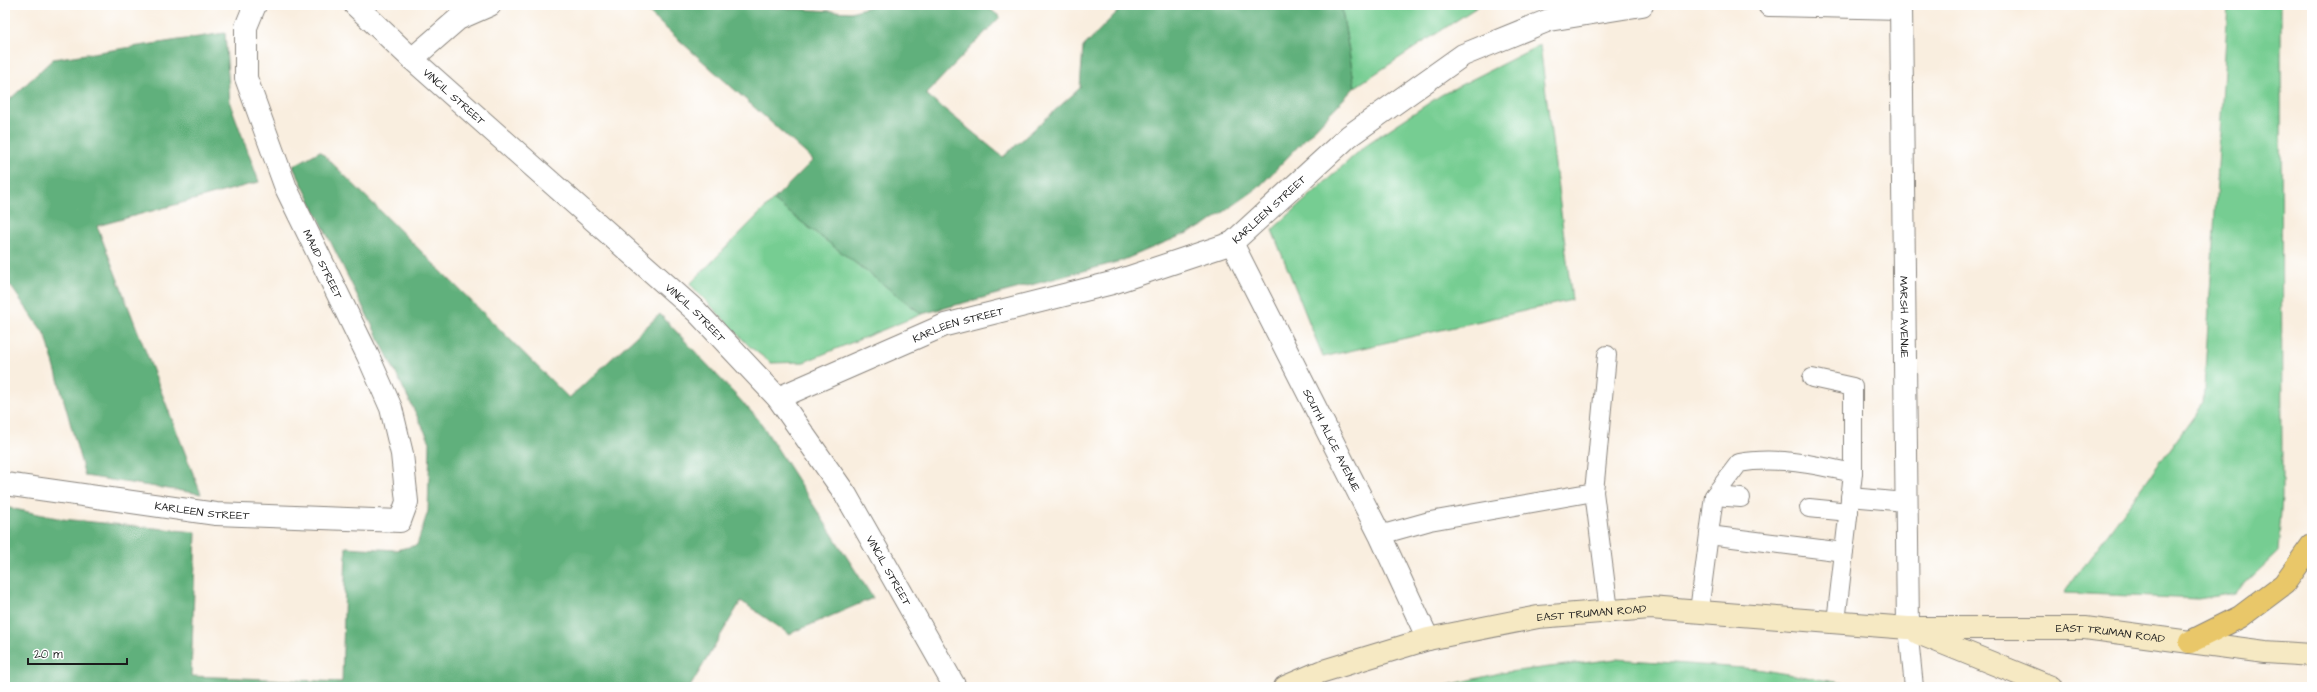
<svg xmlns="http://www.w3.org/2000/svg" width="2317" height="692" font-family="'Architects Daughter',sans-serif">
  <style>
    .green { fill: #76cd92; stroke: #497457 }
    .forest { fill: #60b07c; stroke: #3e664c }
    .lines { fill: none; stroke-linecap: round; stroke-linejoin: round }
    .service-casing { stroke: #8a857e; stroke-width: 20 }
    .minor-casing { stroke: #8a857e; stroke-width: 24 }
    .secondary-casing { stroke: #8a857e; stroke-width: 24 }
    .motorway-casing { stroke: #8a857e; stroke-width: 24 }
    .service { stroke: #fff; stroke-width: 18 }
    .minor { stroke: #fff; stroke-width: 22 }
    .secondary { stroke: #f6e9c3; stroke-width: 22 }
    .motorway { stroke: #e9c769; stroke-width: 22 }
    .labels { text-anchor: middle; stroke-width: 3; stroke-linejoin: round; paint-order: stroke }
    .street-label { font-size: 11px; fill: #1c1c1c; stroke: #fff }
  </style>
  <rect width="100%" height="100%" fill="#fff"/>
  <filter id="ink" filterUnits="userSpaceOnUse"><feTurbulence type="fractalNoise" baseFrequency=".025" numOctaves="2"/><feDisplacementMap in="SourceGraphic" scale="8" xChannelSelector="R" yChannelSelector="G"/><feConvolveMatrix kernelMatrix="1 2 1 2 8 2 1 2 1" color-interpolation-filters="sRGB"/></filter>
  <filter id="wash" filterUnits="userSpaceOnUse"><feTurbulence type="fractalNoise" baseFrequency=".012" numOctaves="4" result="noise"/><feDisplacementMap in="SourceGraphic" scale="16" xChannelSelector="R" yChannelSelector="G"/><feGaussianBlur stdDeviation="0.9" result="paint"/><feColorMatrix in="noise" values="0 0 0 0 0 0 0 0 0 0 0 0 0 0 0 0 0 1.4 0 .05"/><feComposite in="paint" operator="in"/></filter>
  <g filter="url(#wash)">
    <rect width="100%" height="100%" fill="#f9eedf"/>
    <g class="green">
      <path d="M1341,5H1480L1355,87Z"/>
      <path d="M2228,5H2281L2282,498L2278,552L2235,593L2198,599L2064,593L2203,404Z"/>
      <path d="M1540,45L1572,300L1323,357L1272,230L1367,144L1441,95Z"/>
      <path d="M773,200L922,314L804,362L771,363L749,346L690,284Z"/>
      <path d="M1616,659L1757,669L1866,687H1440L1500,673Z"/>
    </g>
    <g class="forest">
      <path d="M640,5H718L851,12L875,5H985L1000,17L926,94L1003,157L1080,88L1083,47L1124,5H1341L1355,87L1258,188L1204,226L1121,261L922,314L773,200L813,160Z"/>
      <path d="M225,33L230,103L259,182L97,226L201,494L85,476L46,336L5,278V104L53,59Z"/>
      <path d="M320,151L569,398L660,314L759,420L873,598L789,634L741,601L690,687H5V507L62,519L196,532L191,676L342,682L346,547L396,550L417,545L428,511L430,442L293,166Z"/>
    </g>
  </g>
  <g filter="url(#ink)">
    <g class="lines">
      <g class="service-casing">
        <g id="service">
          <path d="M1607,355L1594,492L1609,611"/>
          <path d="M1812,378L1853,387V473L1836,622"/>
          <path d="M1714,496L1741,498"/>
          <path d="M1850,497L1906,502"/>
          <path d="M1809,508L1849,512"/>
          <path d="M1380,535L1430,521L1594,492"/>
          <path d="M1709,535L1844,552"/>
          <path d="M1699,611L1714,496L1739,463C1776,456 1817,465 1853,473"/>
          <path d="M1908,628L1914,687"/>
        </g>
      </g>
      <g class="minor-casing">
        <g id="minor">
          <path id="s1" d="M355,5L412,59L697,312L778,398L846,495L955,687"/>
          <path d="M1769,5L1901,8"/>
          <path id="s2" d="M1901,5L1908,628"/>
          <path d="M412,59L458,19L490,5"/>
          <path id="s3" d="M1232,243L1380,535L1428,639"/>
          <path id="s4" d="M778,398L945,325L1112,283L1232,243L1349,136L1463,55L1549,20L1642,5"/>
          <path id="s5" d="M5,484L216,514L400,521L407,502L402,454L391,408L368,356L286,188L246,78V27L255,5"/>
        </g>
      </g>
      <g class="secondary-casing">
        <g id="secondary">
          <path d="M1918,633L2051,687"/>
          <path id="s6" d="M1285,687L1320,672L1428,639L1538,617L1650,608L1908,628H2085L2265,652L2312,655"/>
        </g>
      </g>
      <g class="motorway-casing">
        <path id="motorway" d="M2190,642L2240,617L2284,584L2312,545"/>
      </g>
      <use href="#service" class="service"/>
      <use href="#minor" class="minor"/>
      <use href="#secondary" class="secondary"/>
      <use href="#motorway" class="motorway"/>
    </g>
  </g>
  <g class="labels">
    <g class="street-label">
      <text dy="4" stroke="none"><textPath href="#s1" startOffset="135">VINCIL STREET</textPath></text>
      <text dy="4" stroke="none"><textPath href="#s4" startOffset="531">KARLEEN STREET</textPath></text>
      <text transform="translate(323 264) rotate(64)" y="4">MAUD STREET</text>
      <text dy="4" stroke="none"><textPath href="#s1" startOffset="459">VINCIL STREET</textPath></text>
      <text dy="4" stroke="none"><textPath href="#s2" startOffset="312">MARSH AVENUE</textPath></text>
      <text dy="4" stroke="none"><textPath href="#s4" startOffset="195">KARLEEN STREET</textPath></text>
      <text dy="4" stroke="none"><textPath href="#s3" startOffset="221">SOUTH ALICE AVENUE</textPath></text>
      <text dy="4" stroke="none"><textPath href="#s5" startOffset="199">KARLEEN STREET</textPath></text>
      <text dy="4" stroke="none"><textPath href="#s1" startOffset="783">VINCIL STREET</textPath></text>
      <text dy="4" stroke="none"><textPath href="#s6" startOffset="317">EAST TRUMAN ROAD</textPath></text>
      <text dy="4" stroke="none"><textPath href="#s6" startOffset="837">EAST TRUMAN ROAD</textPath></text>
    </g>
  </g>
  <rect width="2317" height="692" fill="none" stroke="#fff" stroke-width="20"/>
  <path d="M28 658v6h99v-6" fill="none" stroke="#1c1c1c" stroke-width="2"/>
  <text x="34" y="658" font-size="12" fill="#1c1c1c" stroke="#ffffff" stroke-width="3" paint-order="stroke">20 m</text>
</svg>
